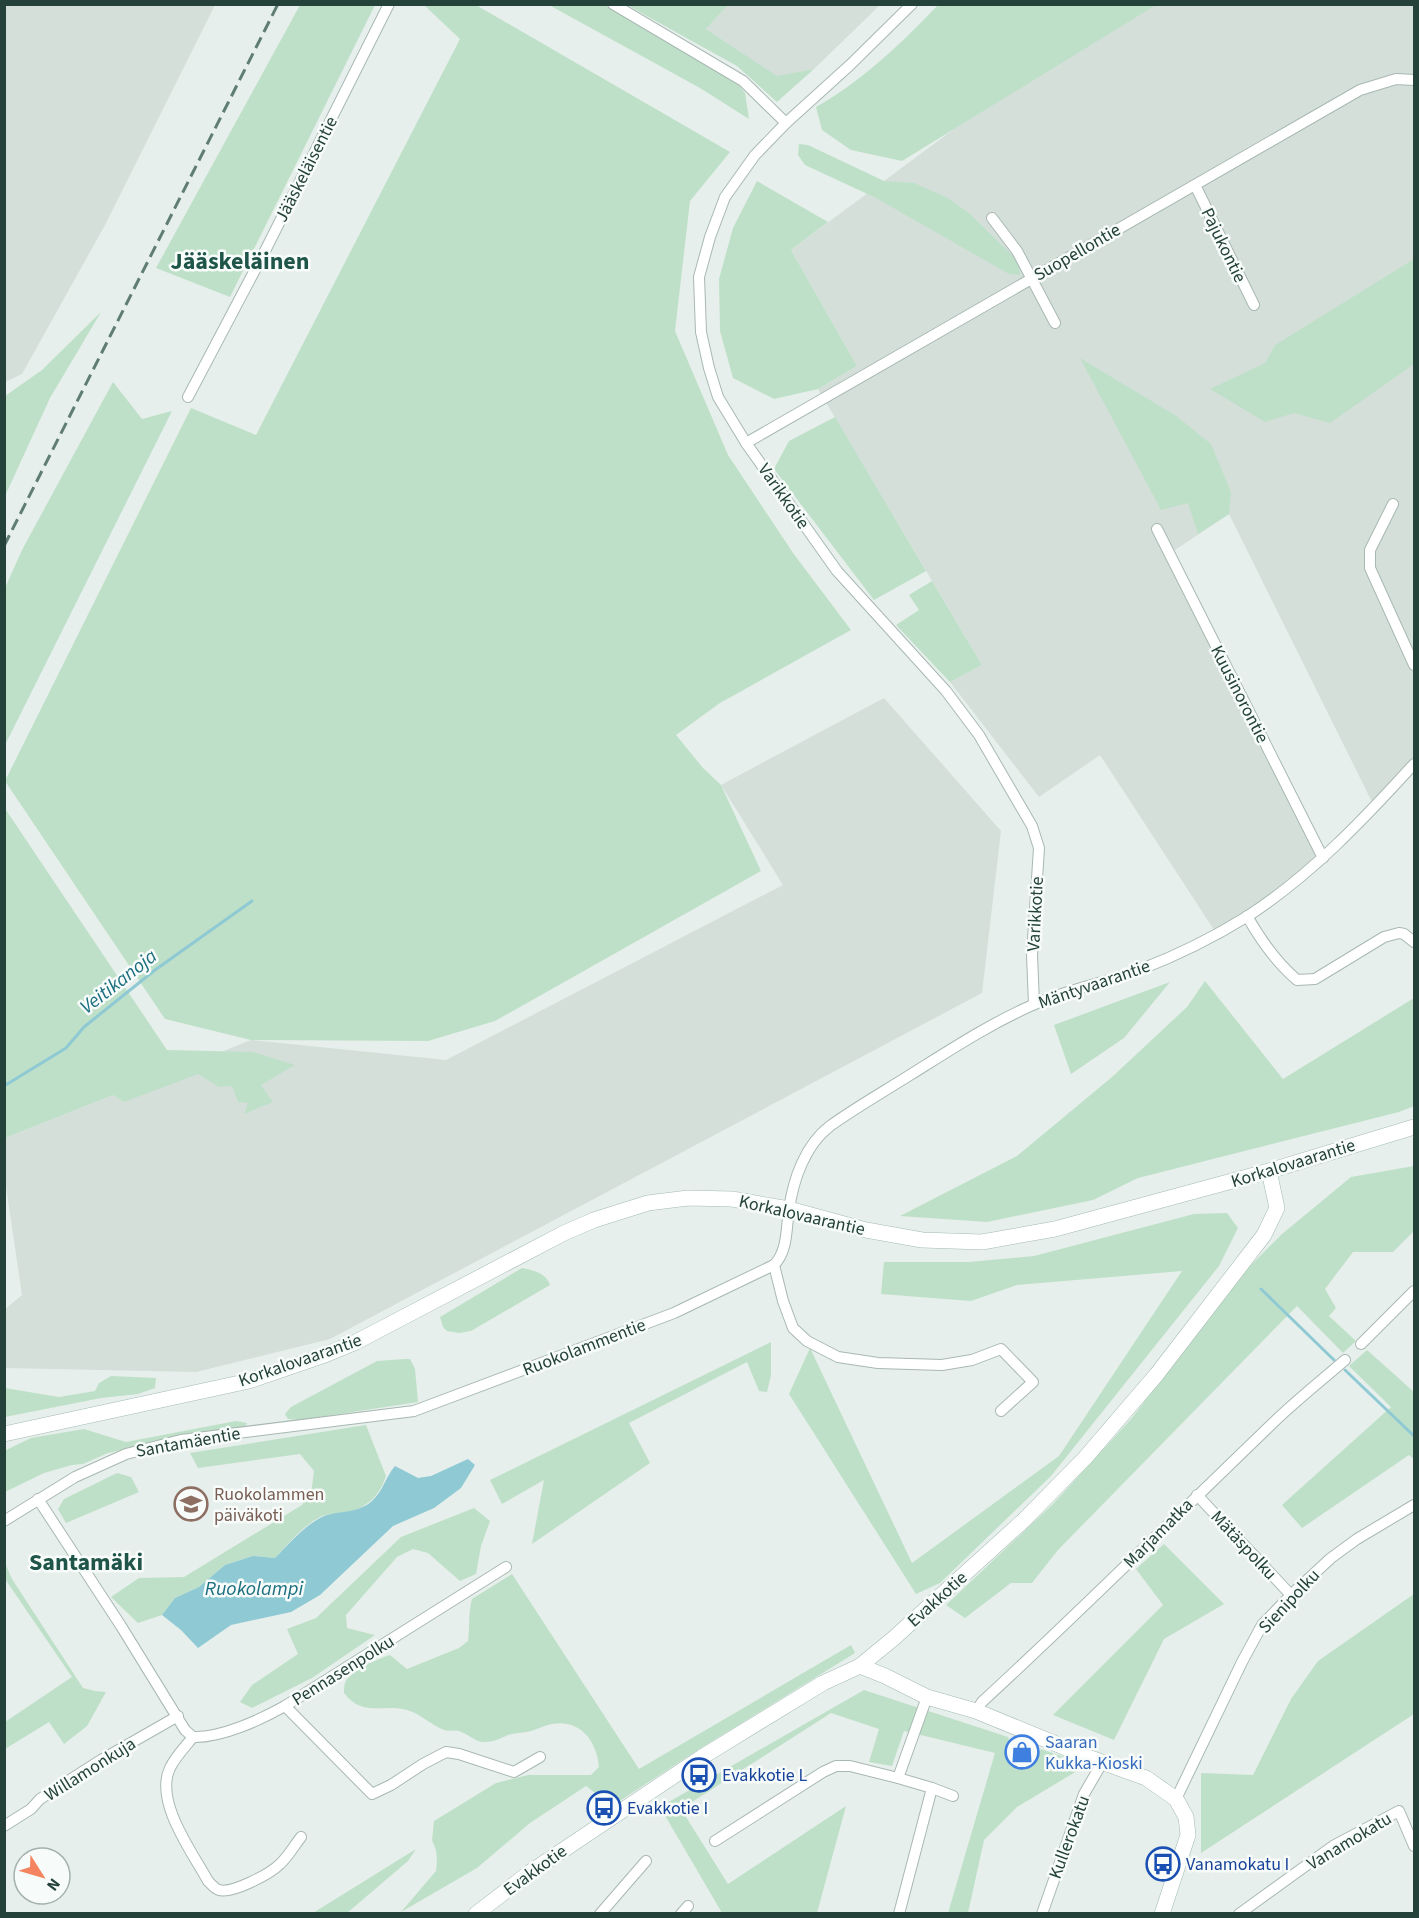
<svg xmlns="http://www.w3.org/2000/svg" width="1419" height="1918" font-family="'Source Sans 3',sans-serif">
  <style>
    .built { fill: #d4dfda }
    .green { fill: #bfe0c8 }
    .water { fill: #8ec9d4 }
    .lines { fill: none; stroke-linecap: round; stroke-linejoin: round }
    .stream { stroke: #8ec9d4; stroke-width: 3 }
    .street-casing { stroke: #a8b8b2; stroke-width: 12 }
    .secondary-casing { stroke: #a4bbb3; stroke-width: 16 }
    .street { stroke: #fff; stroke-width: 10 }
    .secondary { stroke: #fff; stroke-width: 15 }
    .rail { stroke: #5f7d75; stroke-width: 3; stroke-dasharray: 12 6; stroke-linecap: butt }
    .labels { text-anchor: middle; stroke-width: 5; stroke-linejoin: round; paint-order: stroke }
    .street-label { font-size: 18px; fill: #24423a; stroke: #f7fbf9 }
    .education-label { font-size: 18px; fill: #785e54; stroke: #f7fbf9; text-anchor: start }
    .shop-label { font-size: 18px; fill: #366cbe; stroke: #f7fbf9; text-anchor: start }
    .transit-label { font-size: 18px; fill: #164399; stroke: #f7fbf9; text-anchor: start }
    .water-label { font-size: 20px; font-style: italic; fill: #1c6f80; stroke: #f7fbf9 }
    .district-label { font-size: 24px; font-weight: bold; fill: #1f5548; stroke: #f7fbf9 }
  </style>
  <rect width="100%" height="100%" fill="#e6efeb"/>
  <g class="built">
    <path d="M4,5H215L105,225L22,374L5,382Z"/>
    <path d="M728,5H880L814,69L777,77L706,29Z"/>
    <path d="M1136,5H1414V772L1377,812L1229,514L1169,554L1324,865L1220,939L1100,755L1039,797L950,682L982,665L818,389L857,366L791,250L1082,34Z"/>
    <path d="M884,698L1001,831L982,993L330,1339L196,1372L5,1368L4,1310L22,1295L5,1180V1138L251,1040L446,1060L783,885L721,785Z"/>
  </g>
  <g class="green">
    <path d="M300,5H375L230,297L156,268Z"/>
    <path d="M424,5H476L730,152L690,201L675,331L728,455L793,553L851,630L720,703L676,735L703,768L721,785L761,871L495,1021L428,1041L251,1040L165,1019L5,781L191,408L256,435L460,39Z"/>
    <path d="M549,5H605L732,76L745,93L749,119L700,88Z"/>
    <path d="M627,5H728L706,29L777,76L814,69L777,102L737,66Z"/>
    <path d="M938,5V4L1156,5L902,161L851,150L822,130L816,107C862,81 902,43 938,5Z"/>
    <path d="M799,144L808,145L884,181L914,183L948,198L970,214L1011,254L1019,263L1020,275L1009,274L876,198L805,165L798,155Z"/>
    <path d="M757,181L828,222L791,250L857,366L818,389L774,399L733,378L720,331L719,279L733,228Z"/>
    <path d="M1414,259V364L1330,423L1294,413L1265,422L1210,389L1265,363L1275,345Z"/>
    <path d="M101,312L50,398L5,496V396L42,370Z"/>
    <path d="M1080,358L1175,415L1211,444L1231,492L1229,514L1198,534L1188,503L1161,510Z"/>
    <path d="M113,382L142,419L172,411L5,745V588L22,550Z"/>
    <path d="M835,417L926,571L874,600L774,469L789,441Z"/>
    <path d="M932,581L982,665L950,682L896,625L919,610L909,595Z"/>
    <path d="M4,807L167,1050L253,1052L295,1065L261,1085L273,1102L244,1114L248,1103L238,1102L232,1086L219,1087L198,1074L124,1102L113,1095L5,1138Z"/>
    <path d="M1205,981L1283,1079L1414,998V1106L1399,1112L1138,1178L1093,1200L987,1222L900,1216L1017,1156L1112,1077L1187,1007Z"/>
    <path d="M1170,982L1124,1038L1071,1074L1054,1025Z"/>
    <path d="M1414,1166V1231L1393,1252H1353L1325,1289L1336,1308L1329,1316L1356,1341L1343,1353L1297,1306L1058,1550L1032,1583H1011L965,1618L946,1605L1053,1504L1131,1419L1247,1269L1282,1234L1351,1177Z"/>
    <path d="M1227,1213L1238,1228L1219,1266L1051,1476L940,1583L916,1594L789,1394L810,1348L912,1563L1059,1456L1182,1271L1017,1285L971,1301L881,1294L884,1262H969L1034,1256L1194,1214Z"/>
    <path d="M522,1268C533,1270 546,1273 550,1285L471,1331L459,1333L447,1331L443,1327L440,1317Z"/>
    <path d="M771,1342V1375L767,1392L759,1391L747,1362L629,1423L650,1463L532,1544L544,1480L502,1504L490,1480Z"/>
    <path d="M1367,1350L1414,1392V1459L1409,1455L1302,1528L1282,1505L1391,1407L1349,1366Z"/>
    <path d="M405,1359H410L415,1369L418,1402L300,1420L288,1419L285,1414L291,1407L377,1361Z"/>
    <path d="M111,1376L156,1378L155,1388L138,1394L101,1398L5,1417V1388L59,1397L95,1391L99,1383Z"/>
    <path d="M236,1421L247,1423L245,1427L161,1441L108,1453L83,1464L72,1465L44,1473L5,1492L4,1451L31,1438L84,1429L126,1442Z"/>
    <path d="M366,1425L386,1476C379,1497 366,1509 343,1513C336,1514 326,1514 320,1517C303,1526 288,1544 275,1558L253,1556L225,1565L199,1587L175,1598L162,1615L138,1623L111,1597L139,1578L184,1577L302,1505L312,1487L314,1471L300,1454L198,1468L190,1453Z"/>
    <path d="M117,1473L131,1477L139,1492L66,1523L58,1509L64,1499Z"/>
    <path d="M474,1508L490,1521L481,1546L476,1574L460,1581L428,1553L413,1549L397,1557L346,1615L347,1628L375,1635L312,1678L252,1708L240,1702L252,1685L298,1654L287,1629L316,1618L401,1537Z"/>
    <path d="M1164,1544L1224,1604L1164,1639L1114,1740L1053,1715L1163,1605L1136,1569Z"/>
    <path d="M5,1563L12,1579L83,1688L95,1691L106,1692L87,1726L64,1744L49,1722L5,1749V1722L72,1677L5,1579Z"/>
    <path d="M512,1574L639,1769L851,1645L855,1653L693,1753L612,1806L586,1786L530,1823L477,1868L401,1912L436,1871L437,1861L436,1850L432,1840L434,1821L496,1783L528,1775H591L599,1767C597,1742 581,1719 552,1724C545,1725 538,1729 531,1731C523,1733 515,1733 508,1735C501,1738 494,1742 486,1742C476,1743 470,1735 461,1732C456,1729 450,1732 444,1730C431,1725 421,1714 407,1710C384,1703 363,1718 344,1693C344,1690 344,1686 345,1683C350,1670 378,1659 390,1655L407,1669L459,1648L468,1641C470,1627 468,1613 472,1599Z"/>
    <path d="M1414,1594V1714L1201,1853V1773L1253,1775L1291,1699L1318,1661Z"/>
    <path d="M864,1690L1008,1737L1014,1757L1028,1762L1041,1749L1087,1765L1017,1807L984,1840L968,1913H948L995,1753L904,1731L892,1766L869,1762L879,1729L831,1713L681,1809L728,1884L846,1806L817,1913H722L660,1807Z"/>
    <path d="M416,1849L408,1861L347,1913H313Z"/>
  </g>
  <path class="water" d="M468,1459L475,1465L461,1488L434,1508L393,1526L320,1595L291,1612L231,1625L198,1648L181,1630L162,1615L175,1598L199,1587L225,1565L253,1556L275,1558C289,1544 303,1527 320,1518C334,1510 356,1515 372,1501C383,1491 385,1478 395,1466L418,1478L431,1476Z"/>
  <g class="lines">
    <g class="stream">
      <path d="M4,1086L66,1048L84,1027L155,970L252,901"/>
      <path d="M1261,1289L1334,1360"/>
      <path d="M1345,1370L1414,1436"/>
    </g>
    <g class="street-casing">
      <g id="street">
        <path d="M613,4L743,81L786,123"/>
        <path d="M912,4L850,65L786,123L755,155L725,197L710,237L699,277L701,332L709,368L718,397L746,443L837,571L946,691L979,735L1032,826L1039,848L1032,955L1034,1004"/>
        <path d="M1195,185L1254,305"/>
        <path d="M992,218L1017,251L1055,323"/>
        <path d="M188,397L266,249L389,4"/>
        <path d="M746,443L1360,90L1396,79L1414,80"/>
        <path d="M1393,504L1370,550V568L1414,665"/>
        <path d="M1157,529L1323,858"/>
        <path d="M1247,916C1260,939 1277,963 1297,980L1315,979L1384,937L1399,933L1404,934L1414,942"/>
        <path d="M1361,1344L1414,1291"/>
        <path d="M1001,1411L1033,1382L1001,1349L972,1360L942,1365L878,1363L838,1357L807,1341L793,1328L783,1301L774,1265C788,1251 786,1228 789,1210C793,1180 805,1145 830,1126C855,1108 883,1092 910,1075C950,1050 991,1023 1035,1004C1069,989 1105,983 1139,970C1176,956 1214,937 1248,916C1311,875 1364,819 1414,764"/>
        <path d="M1197,1495L1291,1595"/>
        <path d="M38,1499L121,1626L185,1730L193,1737C221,1738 260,1720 285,1706L506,1567"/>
        <path d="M4,1521L75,1477L126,1454L181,1440L414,1411L674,1313L774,1265"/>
        <path d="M285,1706L372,1794L391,1785L423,1764L446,1752L459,1754L514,1772L540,1757"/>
        <path d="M976,1711L982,1702C1082,1610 1178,1514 1276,1420C1298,1399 1322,1380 1345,1360"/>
        <path d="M193,1737C185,1747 175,1757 170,1768C154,1801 192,1852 208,1881C211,1884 215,1889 219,1890C232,1894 270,1874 280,1864C288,1857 294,1846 301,1837"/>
        <path d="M932,1788L953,1796"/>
        <path d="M1176,1799L1242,1662L1262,1625L1291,1595L1331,1558L1357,1539L1414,1505"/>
        <path d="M4,1826L31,1809L40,1799L101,1760L178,1716"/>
        <path d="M715,1841L823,1772L836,1766H850L898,1778"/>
        <path d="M600,1914L646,1861"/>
        <path d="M681,1914L688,1906"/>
        <path d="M899,1914L932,1788L898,1778L927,1697"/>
        <path d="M1042,1914L1084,1794L1102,1763"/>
        <path d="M1239,1914L1333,1846L1399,1811L1414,1846"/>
      </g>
    </g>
    <g class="secondary-casing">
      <g id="secondary">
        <path d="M4,1434L249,1381L322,1356L356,1342L564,1233L594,1220L648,1203L688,1198L732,1199L789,1209L866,1230L922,1240L982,1242L1055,1229L1269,1171L1414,1127"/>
        <path d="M860,1666L885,1676L927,1697L976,1711L1088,1757L1146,1778L1176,1799L1186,1817L1188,1835L1162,1914"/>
        <path d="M476,1914L529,1873L702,1757L823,1683L860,1666L894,1638L1024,1520L1085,1458L1157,1374L1264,1235L1277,1208L1269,1171"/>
      </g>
    </g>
    <use href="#street" class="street"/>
    <use href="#secondary" class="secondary"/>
    <path class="rail" d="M4,546L278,4"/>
  </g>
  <defs>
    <g id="school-ring" transform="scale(1.725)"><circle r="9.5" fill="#f7fbf9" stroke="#8d6e63" stroke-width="1.5"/><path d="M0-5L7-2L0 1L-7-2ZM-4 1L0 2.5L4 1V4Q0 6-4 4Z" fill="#8d6e63"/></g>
    <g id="shop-ring" transform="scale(1.725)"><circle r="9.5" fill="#f7fbf9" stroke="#3f7fe0" stroke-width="1.5"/><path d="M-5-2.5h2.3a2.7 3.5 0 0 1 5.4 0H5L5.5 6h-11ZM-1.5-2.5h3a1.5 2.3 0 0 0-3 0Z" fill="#3f7fe0"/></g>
    <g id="bus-ring" transform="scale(1.725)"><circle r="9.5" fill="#f7fbf9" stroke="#1a4fb4" stroke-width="1.5"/><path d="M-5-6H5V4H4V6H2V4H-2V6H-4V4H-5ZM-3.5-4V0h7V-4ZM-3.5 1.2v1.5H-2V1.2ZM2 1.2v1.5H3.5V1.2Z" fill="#1a4fb4"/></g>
  </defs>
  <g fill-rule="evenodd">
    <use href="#school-ring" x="191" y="1504"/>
    <use href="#shop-ring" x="1022" y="1752"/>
    <use href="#bus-ring" x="699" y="1775"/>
    <use href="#bus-ring" x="604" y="1808"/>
    <use href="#bus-ring" x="1163" y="1864"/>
  </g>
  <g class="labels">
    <g class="street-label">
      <text transform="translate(306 169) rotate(-63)" y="6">Jääskeläisentie</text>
      <text transform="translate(1224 245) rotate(64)" y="6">Pajukontie</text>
      <text transform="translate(1077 252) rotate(-30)" y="6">Suopellontie</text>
      <text transform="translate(784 496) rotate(55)" y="6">Varikkotie</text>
      <text transform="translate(1240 694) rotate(63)" y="6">Kuusinorontie</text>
      <text transform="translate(1035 914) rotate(-87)" y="6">Varikkotie</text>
      <text transform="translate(1094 984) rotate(-19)" y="6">Mäntyvaarantie</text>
      <text transform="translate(1293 1163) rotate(-17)" y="6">Korkalovaarantie</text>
      <text transform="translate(802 1215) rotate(13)" y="6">Korkalovaarantie</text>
      <text transform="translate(584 1347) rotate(-21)" y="6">Ruokolammentie</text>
      <text transform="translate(300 1360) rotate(-19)" y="6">Korkalovaarantie</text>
      <text transform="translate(188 1442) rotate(-10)" y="6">Santamäentie</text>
      <text transform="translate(1158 1533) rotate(-45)" y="6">Marjamatka</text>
      <text transform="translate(1244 1545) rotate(47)" y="6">Mätäspolku</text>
      <text transform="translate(937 1599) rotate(-42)" y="6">Evakkotie</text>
      <text transform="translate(1289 1601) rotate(-47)" y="6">Sienipolku</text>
      <text transform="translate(343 1670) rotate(-32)" y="6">Pennasenpolku</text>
      <text transform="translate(90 1769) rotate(-32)" y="6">Willamonkuja</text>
      <text transform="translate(1069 1837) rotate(-70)" y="6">Kullerokatu</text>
      <text transform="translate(1349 1841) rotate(-31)" y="6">Vanamokatu</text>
      <text transform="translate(535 1870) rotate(-36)" y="6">Evakkotie</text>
    </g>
    <g class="education-label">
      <text x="214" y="1500">Ruokolammen<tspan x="214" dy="21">päiväkoti</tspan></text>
    </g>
    <g class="shop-label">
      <text x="1045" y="1748">Saaran<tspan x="1045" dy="21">Kukka-Kioski</tspan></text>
    </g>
    <g class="transit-label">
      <text x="722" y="1781">Evakkotie L</text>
      <text x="627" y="1814">Evakkotie I</text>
      <text x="1186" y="1870">Vanamokatu I</text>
    </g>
    <g class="water-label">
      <text transform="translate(118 981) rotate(-38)" y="7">Veitikanoja</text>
      <text x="254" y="1595">Ruokolampi</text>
    </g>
    <g class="district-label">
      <text x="240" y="269">Jääskeläinen</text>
      <text x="86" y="1570">Santamäki</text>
    </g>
  </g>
  <rect width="1419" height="1918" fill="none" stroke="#24423a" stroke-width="12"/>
  <g transform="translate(42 1876) rotate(127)"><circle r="28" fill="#f7fbf9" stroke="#a3b1ad" stroke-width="1.5"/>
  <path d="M0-4.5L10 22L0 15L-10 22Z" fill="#f4845f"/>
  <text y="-9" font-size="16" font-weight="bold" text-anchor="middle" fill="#24423a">N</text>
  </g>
</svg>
